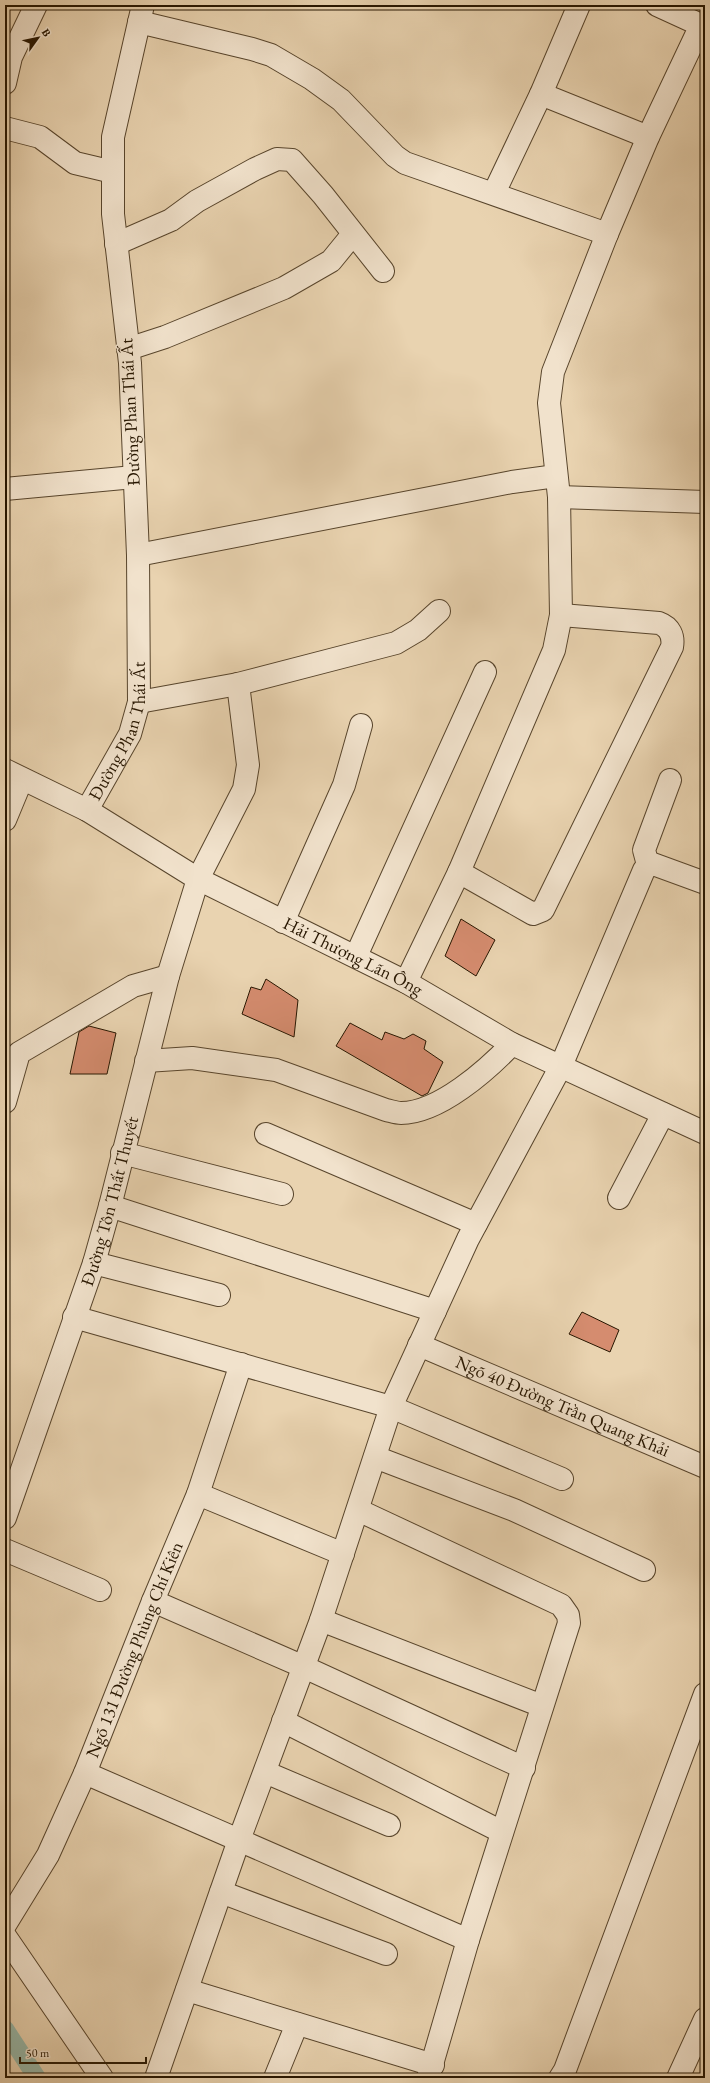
<svg xmlns="http://www.w3.org/2000/svg" width="710" height="2083" font-family="'EB Garamond',serif">
  <style>
    .lines { fill: none; stroke-linecap: round; stroke-linejoin: round }
    .canal { stroke: #97b8a9; stroke-width: 18 }
    .building { fill: #d58c6f; stroke: #271600 }
    .minor-casing { stroke: #58452c; stroke-width: 24 }
    .minor { stroke: #f1e2cc; stroke-width: 22 }
    .labels { text-anchor: middle; stroke-width: 3; stroke-linejoin: round; paint-order: stroke }
    .street-label { font-size: 18px; fill: #271600; stroke: #f1e2cc }
  </style>
  <rect width="100%" height="100%" fill="#e9d3b0"/>
  <filter id="stains"><feTurbulence type="fractalNoise" baseFrequency=".005" numOctaves="4"/><feColorMatrix values="0 0 0 0 .2 0 0 0 0 .09 0 0 0 0 .02 0 0 0 .5 -.17"/></filter>
  <radialGradient id="worn" r=".72"><stop offset=".6" stop-color="#630" stop-opacity="0"/><stop offset="1" stop-color="#630" stop-opacity=".3"/></radialGradient>
  <g class="lines">
    <path class="canal" d="M5,2029L37,2078"/>
  </g>
  <g class="building">
    <path d="M461,919L495,940L476,976L445,956Z"/>
    <path d="M266,979L298,1000L294,1037L242,1014L251,987L261,990Z"/>
    <path d="M350,1023L382,1040L385,1032L404,1039L413,1034L426,1041L424,1049L443,1062L428,1093L422,1096L336,1046Z"/>
    <path d="M89,1026L116,1033L107,1074H70L79,1032Z"/>
    <path d="M582,1312L619,1330L610,1352L569,1334Z"/>
  </g>
  <g class="lines">
    <g class="minor-casing">
      <g id="minor">
        <path d="M657,5L705,27"/>
        <path d="M139,22L252,49L271,55L312,79L341,100L395,156L405,163L607,234"/>
        <path d="M5,83L11,57L36,5"/>
        <path d="M541,94L648,137"/>
        <path d="M5,128L40,137L75,163L113,172"/>
        <path d="M494,193L541,94L579,5"/>
        <path d="M116,244L171,220L197,201L255,169L277,159L292,160L323,195L383,271"/>
        <path d="M128,349L165,337L284,288L331,261L353,234"/>
        <path d="M5,489L134,477"/>
        <path d="M559,497L705,502"/>
        <path d="M138,555L512,482L556,476"/>
        <path d="M139,702L238,684L396,643L418,630L439,611"/>
        <path id="s1" d="M5,770L87,810L198,879L406,982L512,1044L705,1133"/>
        <path id="s2" d="M87,810L130,734L139,702L138,555L130,363L113,214V137L143,5"/>
        <path d="M5,820L22,779"/>
        <path d="M648,865L644,850L670,780"/>
        <path d="M459,872L533,914L543,910L672,647C674,636 670,627 659,623L561,615"/>
        <path d="M283,922L344,785L361,725"/>
        <path d="M356,956L485,672"/>
        <path d="M406,982L459,872L554,650L561,615L559,497L549,403L553,372L607,234L648,137L701,25"/>
        <path d="M146,1061L192,1058L276,1070L386,1110C391,1111 396,1113 401,1113C439,1113 487,1070 512,1044"/>
        <path d="M5,1102L19,1053L133,986L168,976"/>
        <path d="M266,1134L476,1224"/>
        <path d="M122,1153L282,1194"/>
        <path d="M619,1198L663,1114"/>
        <path d="M110,1206L435,1311"/>
        <path d="M94,1263L219,1295"/>
        <path d="M74,1317L391,1407L562,1479"/>
        <path id="s3" d="M419,1345L705,1467"/>
        <path d="M375,1457L514,1510L644,1570"/>
        <path d="M198,1494L343,1554"/>
        <path d="M358,1510L561,1605L568,1615L569,1623L468,1940L428,2078"/>
        <path id="s4" d="M5,1518L94,1263L110,1206L168,976L198,879L244,789L248,765L238,684"/>
        <path d="M5,1550L100,1590"/>
        <path d="M153,1601L304,1667L524,1768"/>
        <path d="M321,1620L542,1706"/>
        <path d="M283,1721L502,1832"/>
        <path d="M265,1772L389,1825"/>
        <path d="M85,1773L468,1940"/>
        <path d="M221,1892L386,1954"/>
        <path id="s5" d="M5,1925L48,1855L85,1773L153,1601L198,1494L241,1364"/>
        <path d="M5,1936L102,2078"/>
        <path d="M187,1990L433,2065"/>
        <path d="M156,2078L239,1840L321,1620L391,1407L468,1239L561,1066L644,870L648,865L653,864L705,883"/>
        <path d="M275,2078L297,2024"/>
        <path d="M560,2078L565,2070L705,1694"/>
        <path d="M678,2078L705,2019"/>
      </g>
    </g>
    <use href="#minor" class="minor"/>
  </g>
  <g class="labels">
    <g class="street-label">
      <text transform="translate(130 412) rotate(-93)" y="6">Đường Phan Thái Ất</text>
      <text dy="6" stroke="none"><textPath href="#s2" startOffset="87">Đường Phan Thái Ất</textPath></text>
      <text dy="6" stroke="none"><textPath href="#s1" startOffset="395">Hải Thượng Lãn Ông</textPath></text>
      <text dy="6" stroke="none"><textPath href="#s4" startOffset="334">Đường Tôn Thất Thuyết</textPath></text>
      <text dy="6" stroke="none"><textPath href="#s3" startOffset="156">Ngõ 40 Đường Trần Quang Khải</textPath></text>
      <text dy="6" stroke="none"><textPath href="#s5" startOffset="305">Ngõ 131 Đường Phùng Chí Kiên</textPath></text>
    </g>
  </g>
  <rect width="710" height="2083" fill="none" stroke="#e9d3b0" stroke-width="20"/>
  <rect x="6" y="6" width="698" height="2071" fill="none" stroke="#271600" stroke-width="2"/>
  <rect x="10" y="10" width="690" height="2063" fill="none" stroke="#271600"/>
  <g transform="translate(38 38) rotate(57)" stroke="#f1e2cc" stroke-width="3" paint-order="stroke">
  <path d="M0-3L7 15L0 10L-7 15Z" fill="#271600"/>
  <text y="-6" font-size="11" font-weight="bold" text-anchor="middle" fill="#271600">B</text>
  </g>
  <path d="M20 2057v6h126v-6" fill="none" stroke="#271600" stroke-width="2"/>
  <text x="26" y="2057" font-size="12" fill="#271600" stroke="#f1e2cc" stroke-width="3" paint-order="stroke">50 m</text>
  <rect width="100%" height="100%" filter="url(#stains)"/>
  <rect width="100%" height="100%" fill="url(#worn)"/>
</svg>
